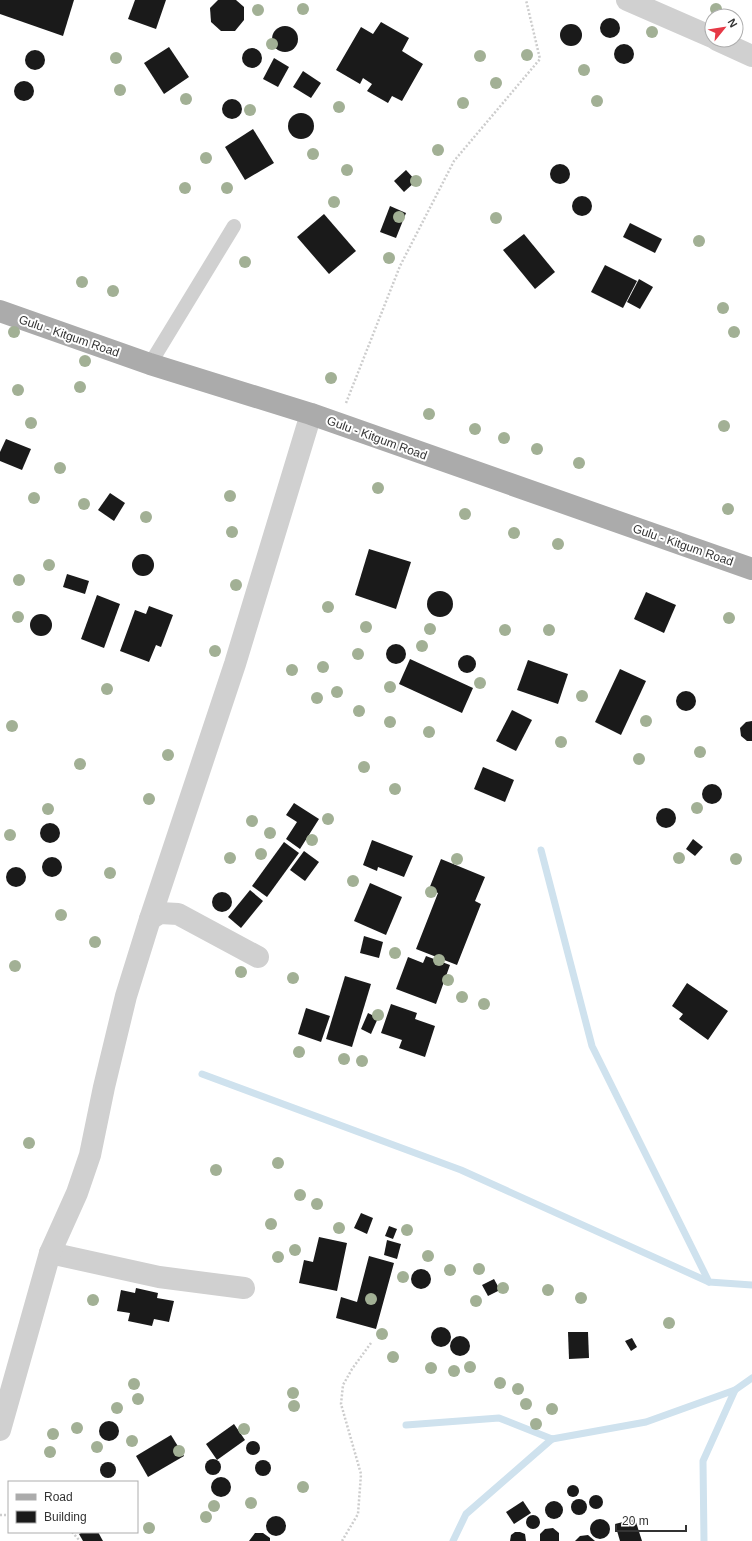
<svg xmlns="http://www.w3.org/2000/svg" width="752" height="1541" font-family="Arial,sans-serif">
  <style>
    .lines { fill: none; stroke-linecap: round; stroke-linejoin: round }
    .stream { stroke: #cfe2ee; stroke-width: 7 }
    .building { fill: #1a1a1a }
    .path { stroke: #cdcdcd; stroke-width: 2.5; stroke-dasharray: 2 2; stroke-linecap: butt }
    .lane { stroke: #d0d0d0; stroke-width: 14 }
    .street { stroke: #d0d0d0; stroke-width: 22 }
    .primary { stroke: #ababab; stroke-width: 22 }
    .tree { fill: #a2b095 }
    .labels { text-anchor: middle; stroke-width: 4; stroke-linejoin: round; paint-order: stroke }
    .street-label { font-size: 12px; fill: #333; stroke: #fff }
  </style>
  <rect width="100%" height="100%" fill="#fff"/>
  <g class="lines">
    <g class="stream">
      <path d="M541,850L592,1046L709,1282"/>
      <path d="M202,1074L461,1170L709,1282L752,1285"/>
      <path d="M406,1425L499,1418L552,1439L646,1422L735,1390"/>
      <path d="M453,1541L466,1514L552,1439"/>
      <path d="M704,1541L703,1461L735,1390L752,1378"/>
    </g>
  </g>
  <g class="building">
    <path d="M0,0H74L63,36L0,14Z"/>
    <path d="M135,0H166L156,29L128,19Z"/>
    <path d="M218,0H236L244,7V20L235,31H221L211,22L210,8Z"/>
    <circle cx="610" cy="28" r="10"/>
    <path d="M381,22L409,38L402,51L423,64L402,101L392,96L388,103L367,91L372,84L363,78L360,84L336,70L361,27L373,34Z"/>
    <circle cx="571" cy="35" r="11"/>
    <circle cx="285" cy="39" r="13"/>
    <circle cx="624" cy="54" r="10"/>
    <path d="M169,47L189,77L164,94L144,63Z"/>
    <circle cx="252" cy="58" r="10"/>
    <circle cx="35" cy="60" r="10"/>
    <path d="M274,58L289,67L278,87L263,79Z"/>
    <path d="M303,71L321,83L311,98L293,87Z"/>
    <circle cx="24" cy="91" r="10"/>
    <circle cx="232" cy="109" r="10"/>
    <circle cx="301" cy="126" r="13"/>
    <path d="M253,129L274,163L245,180L225,147Z"/>
    <circle cx="560" cy="174" r="10"/>
    <path d="M406,170L416,181L404,192L394,181Z"/>
    <circle cx="582" cy="206" r="10"/>
    <path d="M390,206L406,213L396,238L380,232Z"/>
    <path d="M324,214L356,251L329,274L297,237Z"/>
    <path d="M630,223L662,239L655,253L623,237Z"/>
    <path d="M524,234L555,272L535,289L503,250Z"/>
    <path d="M605,265L637,281L623,308L591,292Z"/>
    <path d="M639,279L653,287L640,309L627,302Z"/>
    <path d="M6,439L31,449L22,470L0,461V452Z"/>
    <path d="M110,493L125,503L114,521L98,510Z"/>
    <path d="M369,549L411,562L396,609L355,595Z"/>
    <circle cx="143" cy="565" r="11"/>
    <path d="M67,574L89,581L85,594L63,587Z"/>
    <circle cx="440" cy="604" r="13"/>
    <path d="M646,592L676,605L664,633L634,619Z"/>
    <path d="M97,595L120,604L104,648L81,639Z"/>
    <path d="M149,606L173,615L161,647L156,645L149,662L120,651L135,610L146,614Z"/>
    <circle cx="41" cy="625" r="11"/>
    <circle cx="396" cy="654" r="10"/>
    <circle cx="467" cy="664" r="9"/>
    <path d="M410,659L473,688L462,713L399,684Z"/>
    <path d="M528,660L568,674L558,704L517,690Z"/>
    <path d="M620,669L646,681L621,735L595,722Z"/>
    <circle cx="686" cy="701" r="10"/>
    <path d="M512,710L532,720L516,751L496,741Z"/>
    <path d="M752,721V741H747L741,736L740,728L746,722Z"/>
    <path d="M483,767L514,780L505,802L474,789Z"/>
    <circle cx="712" cy="794" r="10"/>
    <path d="M294,803L319,819L300,849L286,839L297,822L286,815Z"/>
    <circle cx="666" cy="818" r="10"/>
    <circle cx="50" cy="833" r="10"/>
    <path d="M693,839L703,847L695,856L686,849Z"/>
    <path d="M372,840L413,856L404,877L378,867L377,871L363,865Z"/>
    <path d="M284,842L299,853L267,897L252,886Z"/>
    <path d="M304,851L319,862L305,881L290,870Z"/>
    <circle cx="52" cy="867" r="10"/>
    <path d="M441,859L485,877L475,901L481,904L457,965L416,949L438,893L429,889Z"/>
    <circle cx="16" cy="877" r="10"/>
    <path d="M370,883L402,897L386,935L354,921Z"/>
    <path d="M250,890L263,901L241,928L228,917Z"/>
    <circle cx="222" cy="902" r="10"/>
    <path d="M364,936L383,942L379,958L360,953Z"/>
    <path d="M426,956L450,965L436,1004L396,989L408,957L423,963Z"/>
    <path d="M345,976L371,984L352,1047L326,1039Z"/>
    <path d="M687,983L728,1011L708,1040L679,1019L683,1014L672,1006Z"/>
    <path d="M391,1004L417,1013L415,1019L435,1026L425,1057L399,1048L402,1040L381,1033Z"/>
    <path d="M306,1008L330,1016L321,1042L298,1034Z"/>
    <path d="M368,1013L378,1018L371,1034L361,1029Z"/>
    <path d="M361,1213L373,1218L367,1234L354,1228Z"/>
    <path d="M389,1226L397,1229L393,1239L385,1236Z"/>
    <path d="M319,1237L347,1243L337,1291L299,1283L304,1260L313,1262Z"/>
    <path d="M387,1240L401,1244L397,1259L384,1255Z"/>
    <path d="M369,1256L394,1263L376,1329L336,1318L341,1297L357,1302Z"/>
    <circle cx="421" cy="1279" r="10"/>
    <path d="M494,1279L500,1290L488,1296L482,1285Z"/>
    <path d="M136,1288L158,1293L157,1298L174,1301L169,1322L154,1319L152,1326L128,1321L130,1313L117,1311L121,1290L135,1293Z"/>
    <circle cx="441" cy="1337" r="10"/>
    <path d="M568,1332H588L589,1358L569,1359Z"/>
    <circle cx="460" cy="1346" r="10"/>
    <path d="M632,1338L637,1347L631,1351L625,1341Z"/>
    <circle cx="109" cy="1431" r="10"/>
    <path d="M234,1424L245,1440L217,1460L206,1444Z"/>
    <path d="M171,1435L184,1456L148,1477L136,1456Z"/>
    <circle cx="253" cy="1448" r="7"/>
    <circle cx="213" cy="1467" r="8"/>
    <circle cx="263" cy="1468" r="8"/>
    <circle cx="108" cy="1470" r="8"/>
    <circle cx="221" cy="1487" r="10"/>
    <circle cx="573" cy="1491" r="6"/>
    <circle cx="596" cy="1502" r="7"/>
    <circle cx="579" cy="1507" r="8"/>
    <circle cx="554" cy="1510" r="9"/>
    <path d="M523,1501L531,1513L514,1524L506,1512Z"/>
    <circle cx="533" cy="1522" r="7"/>
    <circle cx="276" cy="1526" r="10"/>
    <path d="M635,1519L642,1541H620L615,1524Z"/>
    <circle cx="600" cy="1529" r="10"/>
    <path d="M553,1528L559,1533V1541H540V1534L545,1529Z"/>
    <path d="M83,1532H98L103,1541H83L79,1534Z"/>
    <path d="M515,1532H520L525,1534L526,1541H510L511,1535Z"/>
    <path d="M255,1533H263L270,1538V1541H249Z"/>
    <path d="M588,1535L595,1541H575L580,1536Z"/>
  </g>
  <g class="lines">
    <g class="path">
      <path d="M346,403L400,266L454,161L540,59L526,0"/>
      <path d="M0,1515H9"/>
      <path d="M72,1532L80,1541"/>
      <path d="M342,1541L358,1514L361,1474L341,1404L343,1385L352,1369L371,1343"/>
    </g>
    <path class="lane" d="M150,364L234,226"/>
    <g class="street">
      <path d="M627,0L712,37"/>
      <path d="M717,40L752,56"/>
      <path d="M150,919L160,913L178,914L258,957"/>
      <path d="M50,1253L159,1277L244,1288"/>
      <path d="M0,1430L50,1253L77,1193L90,1155L104,1087L126,996L150,919L235,664L311,414"/>
    </g>
    <path class="primary" d="M0,311L150,364L311,414L752,569"/>
  </g>
  <g class="tree">
    <circle cx="303" cy="9" r="6"/>
    <circle cx="716" cy="9" r="6"/>
    <circle cx="258" cy="10" r="6"/>
    <circle cx="652" cy="32" r="6"/>
    <circle cx="272" cy="44" r="6"/>
    <circle cx="527" cy="55" r="6"/>
    <circle cx="480" cy="56" r="6"/>
    <circle cx="116" cy="58" r="6"/>
    <circle cx="584" cy="70" r="6"/>
    <circle cx="496" cy="83" r="6"/>
    <circle cx="120" cy="90" r="6"/>
    <circle cx="186" cy="99" r="6"/>
    <circle cx="597" cy="101" r="6"/>
    <circle cx="463" cy="103" r="6"/>
    <circle cx="339" cy="107" r="6"/>
    <circle cx="250" cy="110" r="6"/>
    <circle cx="438" cy="150" r="6"/>
    <circle cx="313" cy="154" r="6"/>
    <circle cx="206" cy="158" r="6"/>
    <circle cx="347" cy="170" r="6"/>
    <circle cx="416" cy="181" r="6"/>
    <circle cx="185" cy="188" r="6"/>
    <circle cx="227" cy="188" r="6"/>
    <circle cx="334" cy="202" r="6"/>
    <circle cx="399" cy="217" r="6"/>
    <circle cx="496" cy="218" r="6"/>
    <circle cx="699" cy="241" r="6"/>
    <circle cx="389" cy="258" r="6"/>
    <circle cx="245" cy="262" r="6"/>
    <circle cx="82" cy="282" r="6"/>
    <circle cx="113" cy="291" r="6"/>
    <circle cx="723" cy="308" r="6"/>
    <circle cx="14" cy="332" r="6"/>
    <circle cx="734" cy="332" r="6"/>
    <circle cx="85" cy="361" r="6"/>
    <circle cx="331" cy="378" r="6"/>
    <circle cx="80" cy="387" r="6"/>
    <circle cx="18" cy="390" r="6"/>
    <circle cx="429" cy="414" r="6"/>
    <circle cx="31" cy="423" r="6"/>
    <circle cx="724" cy="426" r="6"/>
    <circle cx="475" cy="429" r="6"/>
    <circle cx="504" cy="438" r="6"/>
    <circle cx="537" cy="449" r="6"/>
    <circle cx="579" cy="463" r="6"/>
    <circle cx="60" cy="468" r="6"/>
    <circle cx="378" cy="488" r="6"/>
    <circle cx="230" cy="496" r="6"/>
    <circle cx="34" cy="498" r="6"/>
    <circle cx="84" cy="504" r="6"/>
    <circle cx="728" cy="509" r="6"/>
    <circle cx="465" cy="514" r="6"/>
    <circle cx="146" cy="517" r="6"/>
    <circle cx="232" cy="532" r="6"/>
    <circle cx="514" cy="533" r="6"/>
    <circle cx="558" cy="544" r="6"/>
    <circle cx="49" cy="565" r="6"/>
    <circle cx="19" cy="580" r="6"/>
    <circle cx="236" cy="585" r="6"/>
    <circle cx="328" cy="607" r="6"/>
    <circle cx="18" cy="617" r="6"/>
    <circle cx="729" cy="618" r="6"/>
    <circle cx="366" cy="627" r="6"/>
    <circle cx="430" cy="629" r="6"/>
    <circle cx="505" cy="630" r="6"/>
    <circle cx="549" cy="630" r="6"/>
    <circle cx="422" cy="646" r="6"/>
    <circle cx="215" cy="651" r="6"/>
    <circle cx="358" cy="654" r="6"/>
    <circle cx="323" cy="667" r="6"/>
    <circle cx="292" cy="670" r="6"/>
    <circle cx="480" cy="683" r="6"/>
    <circle cx="390" cy="687" r="6"/>
    <circle cx="107" cy="689" r="6"/>
    <circle cx="337" cy="692" r="6"/>
    <circle cx="582" cy="696" r="6"/>
    <circle cx="317" cy="698" r="6"/>
    <circle cx="359" cy="711" r="6"/>
    <circle cx="646" cy="721" r="6"/>
    <circle cx="390" cy="722" r="6"/>
    <circle cx="12" cy="726" r="6"/>
    <circle cx="429" cy="732" r="6"/>
    <circle cx="561" cy="742" r="6"/>
    <circle cx="700" cy="752" r="6"/>
    <circle cx="168" cy="755" r="6"/>
    <circle cx="639" cy="759" r="6"/>
    <circle cx="80" cy="764" r="6"/>
    <circle cx="364" cy="767" r="6"/>
    <circle cx="395" cy="789" r="6"/>
    <circle cx="149" cy="799" r="6"/>
    <circle cx="697" cy="808" r="6"/>
    <circle cx="48" cy="809" r="6"/>
    <circle cx="328" cy="819" r="6"/>
    <circle cx="252" cy="821" r="6"/>
    <circle cx="270" cy="833" r="6"/>
    <circle cx="10" cy="835" r="6"/>
    <circle cx="312" cy="840" r="6"/>
    <circle cx="261" cy="854" r="6"/>
    <circle cx="230" cy="858" r="6"/>
    <circle cx="679" cy="858" r="6"/>
    <circle cx="457" cy="859" r="6"/>
    <circle cx="736" cy="859" r="6"/>
    <circle cx="110" cy="873" r="6"/>
    <circle cx="353" cy="881" r="6"/>
    <circle cx="431" cy="892" r="6"/>
    <circle cx="61" cy="915" r="6"/>
    <circle cx="95" cy="942" r="6"/>
    <circle cx="395" cy="953" r="6"/>
    <circle cx="439" cy="960" r="6"/>
    <circle cx="15" cy="966" r="6"/>
    <circle cx="241" cy="972" r="6"/>
    <circle cx="293" cy="978" r="6"/>
    <circle cx="448" cy="980" r="6"/>
    <circle cx="462" cy="997" r="6"/>
    <circle cx="484" cy="1004" r="6"/>
    <circle cx="378" cy="1015" r="6"/>
    <circle cx="299" cy="1052" r="6"/>
    <circle cx="344" cy="1059" r="6"/>
    <circle cx="362" cy="1061" r="6"/>
    <circle cx="29" cy="1143" r="6"/>
    <circle cx="278" cy="1163" r="6"/>
    <circle cx="216" cy="1170" r="6"/>
    <circle cx="300" cy="1195" r="6"/>
    <circle cx="317" cy="1204" r="6"/>
    <circle cx="271" cy="1224" r="6"/>
    <circle cx="339" cy="1228" r="6"/>
    <circle cx="407" cy="1230" r="6"/>
    <circle cx="295" cy="1250" r="6"/>
    <circle cx="428" cy="1256" r="6"/>
    <circle cx="278" cy="1257" r="6"/>
    <circle cx="479" cy="1269" r="6"/>
    <circle cx="450" cy="1270" r="6"/>
    <circle cx="403" cy="1277" r="6"/>
    <circle cx="503" cy="1288" r="6"/>
    <circle cx="548" cy="1290" r="6"/>
    <circle cx="581" cy="1298" r="6"/>
    <circle cx="371" cy="1299" r="6"/>
    <circle cx="93" cy="1300" r="6"/>
    <circle cx="476" cy="1301" r="6"/>
    <circle cx="669" cy="1323" r="6"/>
    <circle cx="382" cy="1334" r="6"/>
    <circle cx="393" cy="1357" r="6"/>
    <circle cx="470" cy="1367" r="6"/>
    <circle cx="431" cy="1368" r="6"/>
    <circle cx="454" cy="1371" r="6"/>
    <circle cx="500" cy="1383" r="6"/>
    <circle cx="134" cy="1384" r="6"/>
    <circle cx="518" cy="1389" r="6"/>
    <circle cx="293" cy="1393" r="6"/>
    <circle cx="138" cy="1399" r="6"/>
    <circle cx="526" cy="1404" r="6"/>
    <circle cx="294" cy="1406" r="6"/>
    <circle cx="117" cy="1408" r="6"/>
    <circle cx="552" cy="1409" r="6"/>
    <circle cx="536" cy="1424" r="6"/>
    <circle cx="77" cy="1428" r="6"/>
    <circle cx="244" cy="1429" r="6"/>
    <circle cx="53" cy="1434" r="6"/>
    <circle cx="132" cy="1441" r="6"/>
    <circle cx="97" cy="1447" r="6"/>
    <circle cx="179" cy="1451" r="6"/>
    <circle cx="50" cy="1452" r="6"/>
    <circle cx="303" cy="1487" r="6"/>
    <circle cx="251" cy="1503" r="6"/>
    <circle cx="214" cy="1506" r="6"/>
    <circle cx="206" cy="1517" r="6"/>
    <circle cx="149" cy="1528" r="6"/>
  </g>
  <g class="labels">
    <g class="street-label">
      <text transform="translate(69 336) rotate(19)" y="4">Gulu - Kitgum Road</text>
      <text transform="translate(377 438) rotate(20)" y="4">Gulu - Kitgum Road</text>
      <text transform="translate(683 545) rotate(19)" y="4">Gulu - Kitgum Road</text>
    </g>
  </g>
  <rect x="8" y="1481" width="130" height="52" fill="#ffffff" stroke="#adadad"/>
  <rect x="16" y="1494" width="20" height="6" fill="#ababab" stroke="#adadad"/>
  <text x="44" y="1501" font-size="12" fill="#333333">Road</text>
  <rect x="16" y="1511" width="20" height="12" fill="#1a1a1a" stroke="#adadad"/>
  <text x="44" y="1521" font-size="12" fill="#333333">Building</text>
  <g transform="translate(724 28) rotate(60)"><circle r="19" fill="#ffffff" stroke="#adadad"/>
  <path d="M0-3L7 15L0 10L-7 15Z" fill="#e63946"/>
  <text y="-6" font-size="11" font-weight="bold" text-anchor="middle" fill="#333333">N</text>
  </g>
  <path d="M616 1525v6h70v-6" fill="none" stroke="#333333" stroke-width="2"/>
  <text x="622" y="1525" font-size="12" fill="#333333" stroke="#ffffff" stroke-width="3" paint-order="stroke">20 m</text>
</svg>
